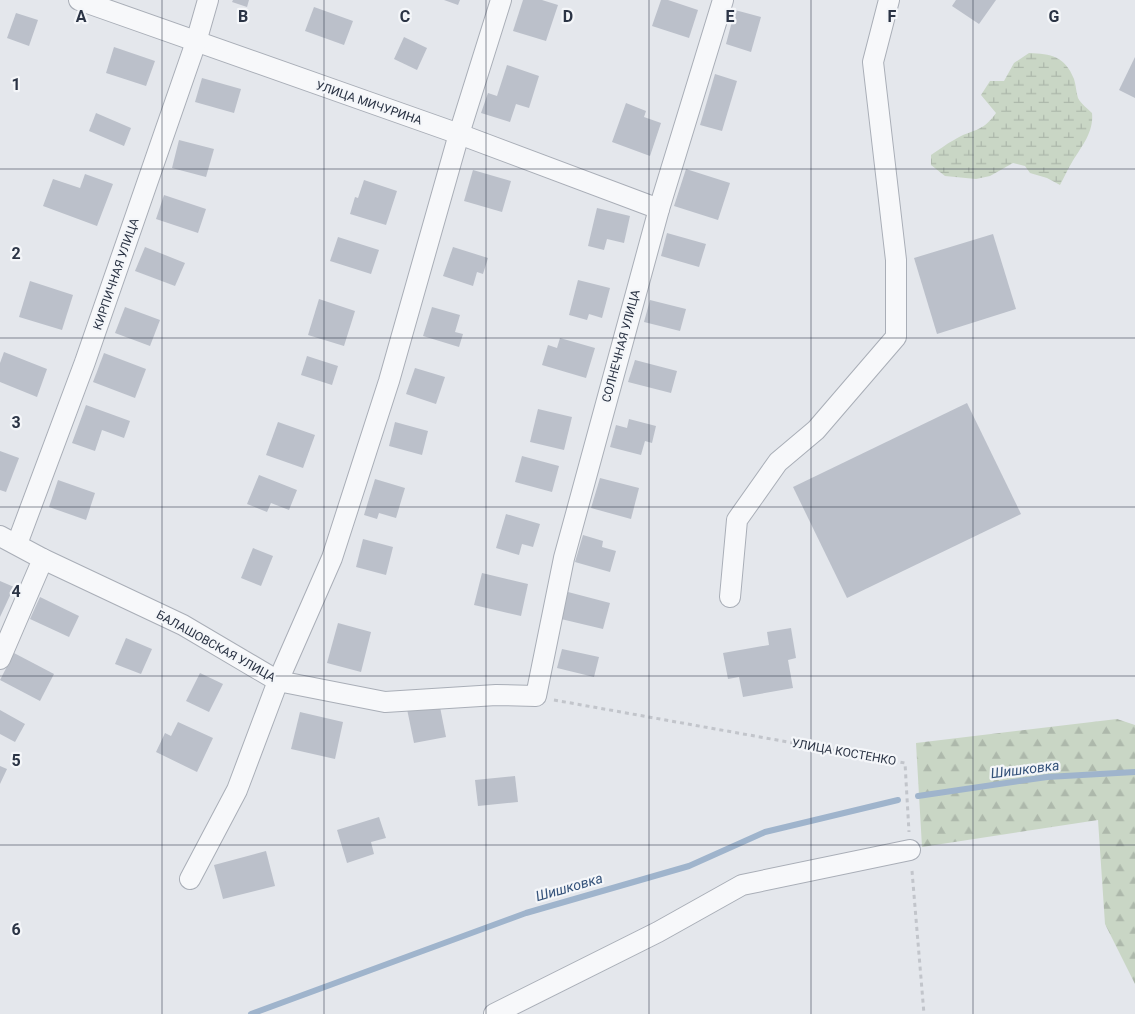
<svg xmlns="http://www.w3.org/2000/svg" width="1135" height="1014" font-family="Roboto,sans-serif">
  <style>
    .forest { fill: url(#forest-firs) }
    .wetland { fill: url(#wetland-marsh) }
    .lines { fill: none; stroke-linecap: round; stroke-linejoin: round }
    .stream { stroke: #9fb4cc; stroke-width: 6 }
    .building { fill: #bbc0ca }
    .minor-casing { stroke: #a9aeb7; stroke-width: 22 }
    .path { stroke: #c2c5cb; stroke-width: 3; stroke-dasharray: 4 4; stroke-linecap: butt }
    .minor { stroke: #f7f8fa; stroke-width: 20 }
    .grid { fill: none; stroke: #2b3445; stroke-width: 1; stroke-opacity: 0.55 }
    .labels { text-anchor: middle; stroke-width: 4.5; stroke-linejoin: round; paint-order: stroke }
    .street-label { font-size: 12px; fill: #2b3445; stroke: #f4f6f9 }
    .water-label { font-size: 14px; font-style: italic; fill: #34527a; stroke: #f4f6f9 }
    .grid-label { font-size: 16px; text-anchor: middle; font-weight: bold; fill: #2b3445; stroke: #f4f6f9; stroke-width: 4.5; stroke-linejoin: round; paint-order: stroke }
  </style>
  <defs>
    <pattern id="forest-firs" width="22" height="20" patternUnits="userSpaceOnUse" patternTransform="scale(1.25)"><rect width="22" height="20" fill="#c9d6c5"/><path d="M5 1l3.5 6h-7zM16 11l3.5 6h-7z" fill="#adb8ab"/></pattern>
    <pattern id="wetland-marsh" width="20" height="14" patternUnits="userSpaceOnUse" patternTransform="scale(1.25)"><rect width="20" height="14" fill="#c9d6c5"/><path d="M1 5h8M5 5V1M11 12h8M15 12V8" fill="none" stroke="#adb8ab"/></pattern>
  </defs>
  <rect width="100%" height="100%" fill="#e4e7ec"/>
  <path class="forest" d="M1117,719L1135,725V984L1105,924L1098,820L922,847L916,743Z"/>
  <path class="wetland" d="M1029,53C1051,54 1065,56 1074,79C1076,85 1076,92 1078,98C1081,104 1088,109 1092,113C1094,133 1081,147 1071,164C1067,170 1064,178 1060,185L1047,178L1030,173L1025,166L1013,163L990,176L976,179L945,176L931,165V155C939,150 946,144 954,140C973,128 981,134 996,113L981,95L990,81H1004L1014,63Z"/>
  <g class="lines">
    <g class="stream">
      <path d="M918,796L1047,777L1135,772"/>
      <path d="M251,1014L526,913L689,866L765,832L898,800"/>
    </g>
  </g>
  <g class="building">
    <path d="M233,0H249L247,7L232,2Z"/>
    <path d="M444,0H460L458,5Z"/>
    <path d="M523,0H542L558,5L546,41L513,31Z"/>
    <path d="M661,0H668L698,10L689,38L652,26Z"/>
    <path d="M956,0H996L979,24L952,6Z"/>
    <path d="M314,7L353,21L344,45L305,31Z"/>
    <path d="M735,10L761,17L751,52L726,44Z"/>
    <path d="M16,13L38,20L29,46L7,38Z"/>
    <path d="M404,37L427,48L417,70L394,59Z"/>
    <path d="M114,47L155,61L146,86L106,73Z"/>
    <path d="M1135,57V98L1119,90Z"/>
    <path d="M507,65L539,76L529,108L516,104L510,122L481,113L488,93L497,96Z"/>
    <path d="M715,74L737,81L722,131L700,125Z"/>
    <path d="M202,78L241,89L234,113L195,102Z"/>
    <path d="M626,103L646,111L644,117L661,123L650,156L612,142Z"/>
    <path d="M96,113L131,128L124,146L89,131Z"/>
    <path d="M179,140L214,149L206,177L172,168Z"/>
    <path d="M686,169L730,183L718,220L674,206Z"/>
    <path d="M473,170L511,181L502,212L464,201Z"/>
    <path d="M85,174L113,184L97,226L43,206L53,179L80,188Z"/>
    <path d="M364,180L397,191L386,225L350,214L355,197L358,198Z"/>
    <path d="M164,195L206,209L198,233L156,219Z"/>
    <path d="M597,208L630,216L624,243L607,239L604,250L588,246Z"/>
    <path d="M667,233L706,244L699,267L661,256Z"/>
    <path d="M993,234L1016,309L937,334L914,258Z"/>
    <path d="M338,237L379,250L371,274L330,261Z"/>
    <path d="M145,247L185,263L175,286L135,271Z"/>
    <path d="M453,247L488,258L483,274L477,272L473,286L443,276Z"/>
    <path d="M578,280L610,288L602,318L589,314L587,320L569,315Z"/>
    <path d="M30,281L73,295L62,330L19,317Z"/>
    <path d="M319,299L355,311L344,346L308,335Z"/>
    <path d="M650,300L686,309L680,331L644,322Z"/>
    <path d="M125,307L160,320L150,346L115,333Z"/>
    <path d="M432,307L460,315L455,332L463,334L459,347L423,336Z"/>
    <path d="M560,338L595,348L586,378L542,365L548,345L557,348Z"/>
    <path d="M4,352L47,369L37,397L0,382V363Z"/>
    <path d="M104,353L146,369L135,398L93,382Z"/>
    <path d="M307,356L338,366L332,385L301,375Z"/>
    <path d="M635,360L677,371L671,393L628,382Z"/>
    <path d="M415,368L445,377L436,404L406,394Z"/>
    <path d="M967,403L1021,514L847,598L793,487Z"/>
    <path d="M86,405L130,421L124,438L102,430L95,451L72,443Z"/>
    <path d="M538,409L572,417L564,450L530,442Z"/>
    <path d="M629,419L656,426L652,443L645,441L641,455L610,447L616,425L627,428Z"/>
    <path d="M278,422L315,435L303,468L266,455Z"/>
    <path d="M395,422L428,431L422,455L389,446Z"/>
    <path d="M0,451L19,458L6,492L0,490Z"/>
    <path d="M522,456L559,466L552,492L515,482Z"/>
    <path d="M259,475L297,490L289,510L271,503L267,512L247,504Z"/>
    <path d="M600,478L639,488L631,519L591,508Z"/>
    <path d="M375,479L405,488L396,518L379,513L377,519L364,515Z"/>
    <path d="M58,480L95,493L86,520L49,507Z"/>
    <path d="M506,514L540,524L533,547L522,544L519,555L496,548Z"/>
    <path d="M583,535L603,541L602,547L616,551L610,572L575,562Z"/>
    <path d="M363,539L393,547L386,575L356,567Z"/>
    <path d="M253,548L273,556L261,586L241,578Z"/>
    <path d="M482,573L528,584L521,616L474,605Z"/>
    <path d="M0,581L14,587L0,617Z"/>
    <path d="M568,592L610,603L603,629L561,619Z"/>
    <path d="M40,597L79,616L69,637L30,619Z"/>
    <path d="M338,623L371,632L361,672L327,663Z"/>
    <path d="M791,628L796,658L788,660L793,688L743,697L739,677L728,679L723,653L769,645L767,632Z"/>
    <path d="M126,638L152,649L141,674L115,664Z"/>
    <path d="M562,649L599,657L594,677L557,668Z"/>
    <path d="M14,653L54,674L40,701L0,680Z"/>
    <path d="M200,673L223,684L209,712L186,701Z"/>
    <path d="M439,702L446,737L414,743L407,709Z"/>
    <path d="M0,710L25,724L15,742L0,734Z"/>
    <path d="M300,712L343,722L335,759L291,749Z"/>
    <path d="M178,722L213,738L197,772L156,752L165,733L171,736Z"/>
    <path d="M0,766L7,769L0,784Z"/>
    <path d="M515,776L518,802L478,806L475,780Z"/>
    <path d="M379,817L386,838L371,842L374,854L347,863L337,830Z"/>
    <path d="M266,851L275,886L223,899L214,865Z"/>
  </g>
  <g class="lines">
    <g class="minor-casing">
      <g id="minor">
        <path d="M79,0L459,134L659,209"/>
        <path d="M0,536L43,559L183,625L278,681L385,702L496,695L536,696L564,558L659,209L723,0"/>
        <path d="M17,544L85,362L196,42L208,0"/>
        <path d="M730,597L737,520L778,462L816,430L896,337V260L873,62L889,0"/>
        <path d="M0,659L43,559"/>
        <path d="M190,879L237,790L278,681L332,558L389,381L459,134L501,0"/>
        <path d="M494,1014L658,932L742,885L910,850"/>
      </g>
    </g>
    <g class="path">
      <path d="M554,700L905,763L909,832"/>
      <path d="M912,871L924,1014"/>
    </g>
    <use href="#minor" class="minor"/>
  </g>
  <path class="grid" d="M162,0V1014M324,0V1014M486,0V1014M649,0V1014M811,0V1014M973,0V1014M0,169H1135M0,338H1135M0,507H1135M0,676H1135M0,845H1135"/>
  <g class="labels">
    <g class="street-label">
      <text transform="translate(369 103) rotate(19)" y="4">УЛИЦА МИЧУРИНА</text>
      <text transform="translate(116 274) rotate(-71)" y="4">КИРПИЧНАЯ УЛИЦА</text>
      <text transform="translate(621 346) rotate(-75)" y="4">СОЛНЕЧНАЯ УЛИЦА</text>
      <text transform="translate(216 646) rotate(29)" y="4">БАЛАШОВСКАЯ УЛИЦА</text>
      <text transform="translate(844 752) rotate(10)" y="4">УЛИЦА КОСТЕНКО</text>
    </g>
    <g class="water-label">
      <text transform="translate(1025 769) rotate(-7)" y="5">Шишковка</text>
      <text transform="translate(569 887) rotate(-16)" y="5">Шишковка</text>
    </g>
  </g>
  <g class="grid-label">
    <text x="81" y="22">A</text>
    <text x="243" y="22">B</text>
    <text x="405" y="22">C</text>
    <text x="568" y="22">D</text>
    <text x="730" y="22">E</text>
    <text x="892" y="22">F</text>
    <text x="1054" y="22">G</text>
    <text x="16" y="90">1</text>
    <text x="16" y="259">2</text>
    <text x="16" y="428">3</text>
    <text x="16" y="597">4</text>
    <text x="16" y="766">5</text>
    <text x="16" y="935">6</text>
  </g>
</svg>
